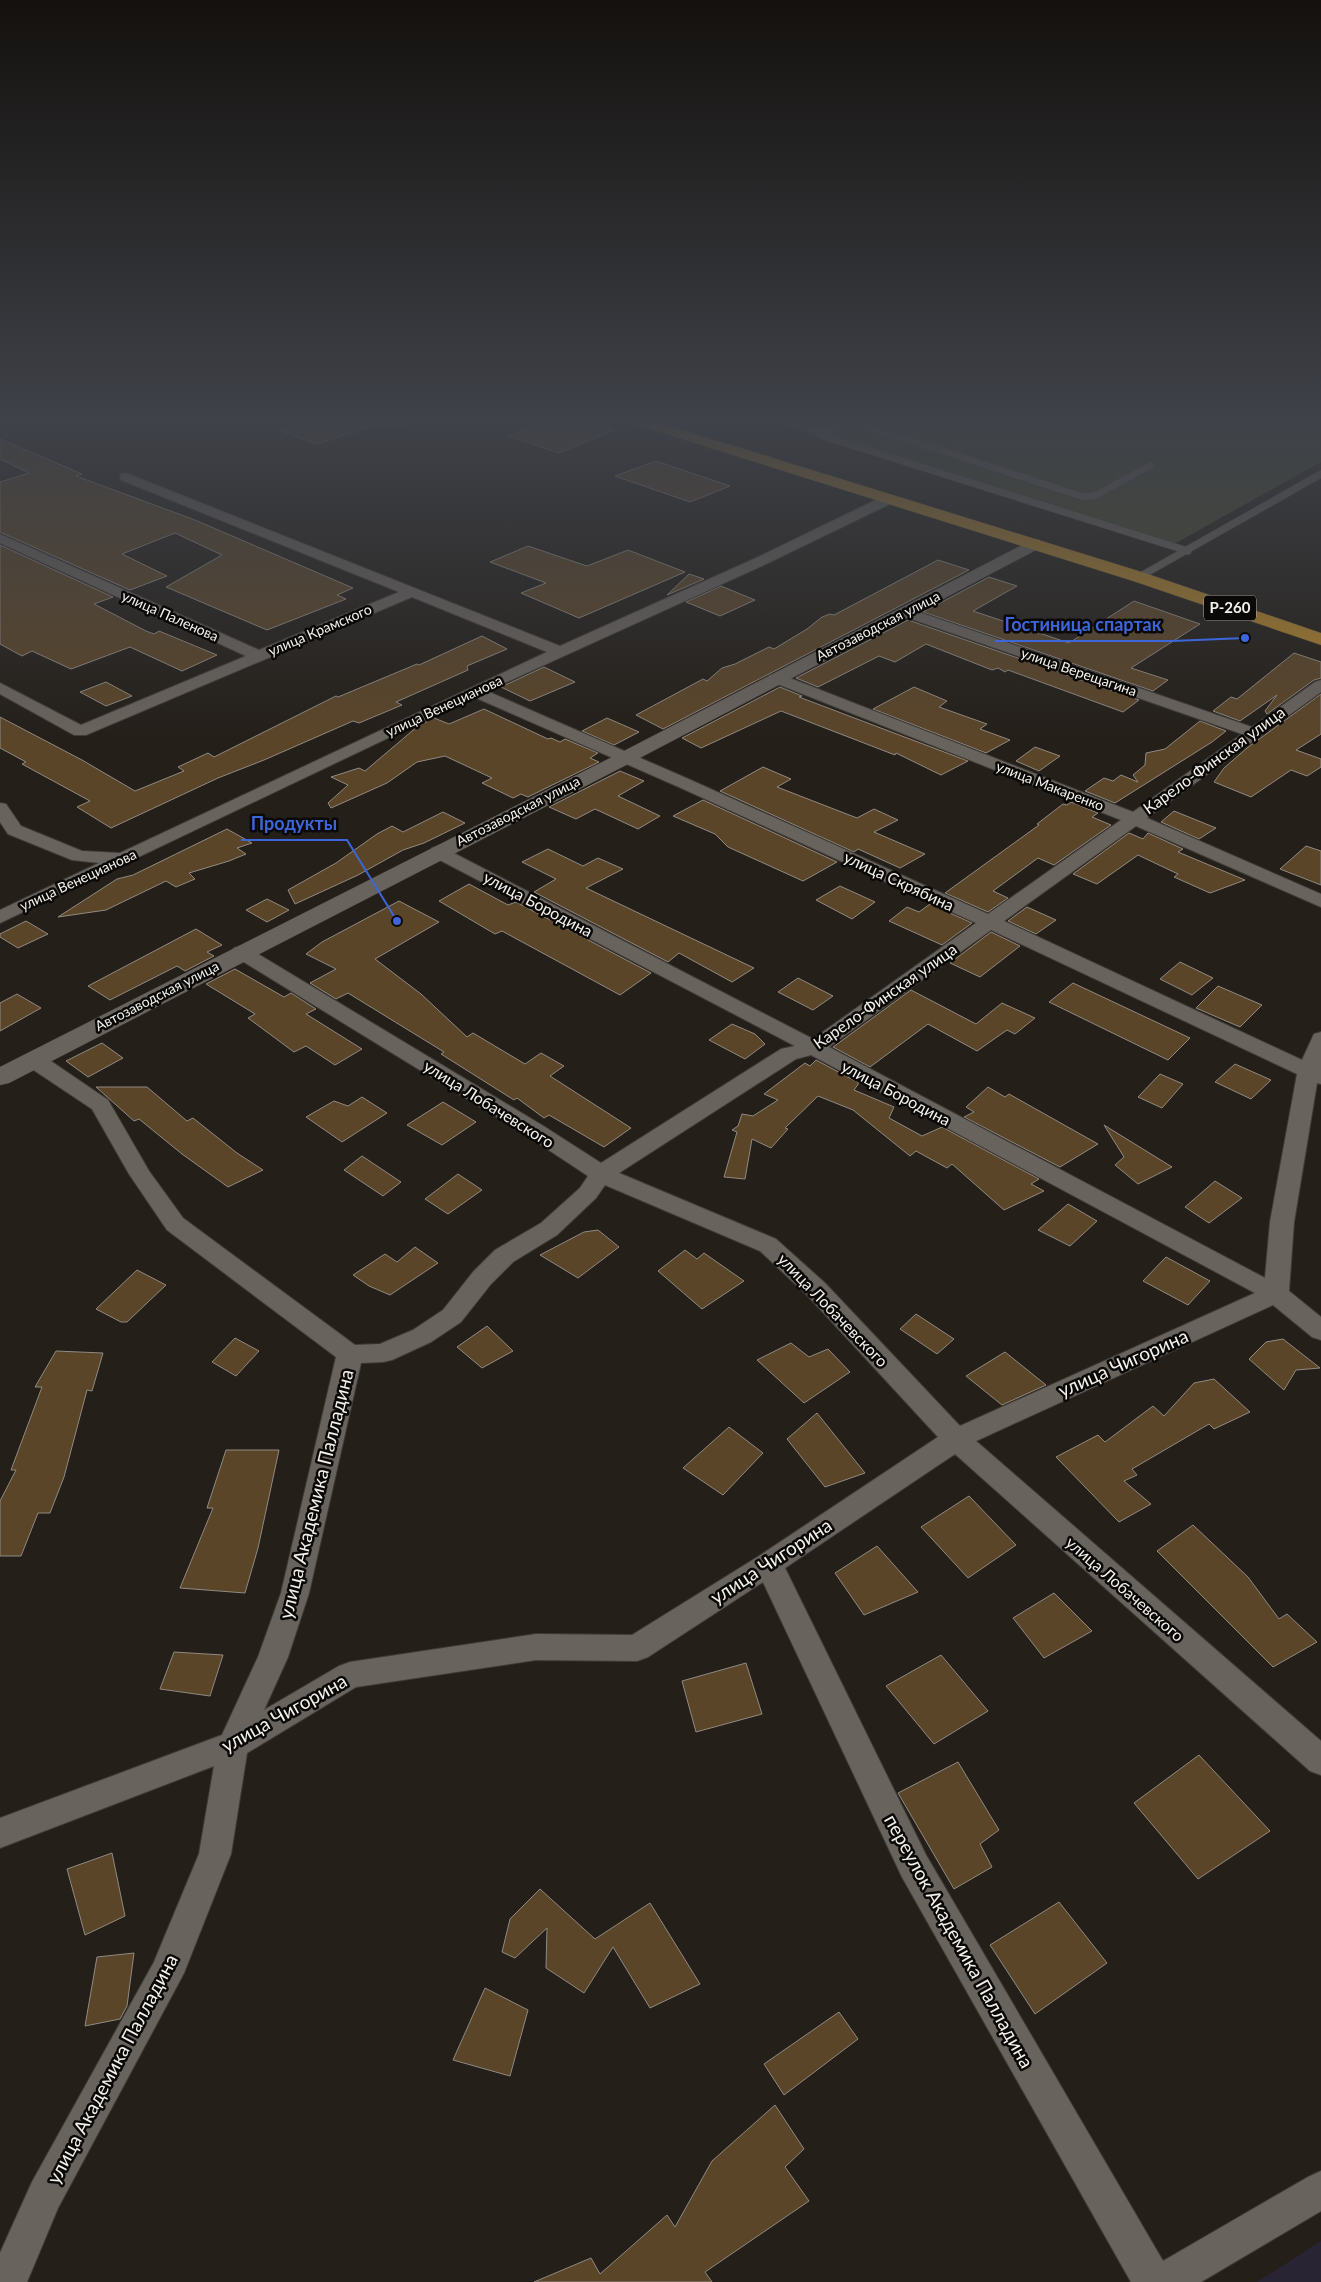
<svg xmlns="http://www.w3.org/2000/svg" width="1321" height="2282" font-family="Lato,sans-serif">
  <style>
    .education { fill: #292434 }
    .green { fill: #464a2e }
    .building { fill: #5a4529; stroke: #908a83 }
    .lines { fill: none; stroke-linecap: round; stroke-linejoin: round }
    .service-casing { stroke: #403c38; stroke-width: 8 }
    .minor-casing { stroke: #403c38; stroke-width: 2 }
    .tertiary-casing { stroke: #403c38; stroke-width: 1 }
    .trunk-casing { stroke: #403c38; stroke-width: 1 }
    .service { stroke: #69635d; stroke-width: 7 }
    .minor { fill: #69635d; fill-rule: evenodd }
    .tertiary { fill: #69635d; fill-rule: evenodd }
    .trunk { fill: #ac802c; fill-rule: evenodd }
    .labels { text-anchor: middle; stroke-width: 5; stroke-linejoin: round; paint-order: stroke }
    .far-street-label { font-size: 14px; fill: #f4f1ed; stroke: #0b0907 }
    .shield { fill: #0b0907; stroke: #aeaba8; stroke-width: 1 }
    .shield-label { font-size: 15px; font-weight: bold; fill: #f4f1ed }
    .street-label { font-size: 16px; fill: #f4f1ed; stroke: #0b0907 }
    .near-street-label { font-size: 19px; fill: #f4f1ed; stroke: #0b0907 }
    .leader { fill: none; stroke: #3d66db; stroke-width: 2 }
    .callout-dot { fill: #3d66db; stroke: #0b0907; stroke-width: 2 }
    .callout-label { font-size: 18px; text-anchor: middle; font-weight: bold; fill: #3d66db; stroke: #0b0907; stroke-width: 5; stroke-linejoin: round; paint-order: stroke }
  </style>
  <rect width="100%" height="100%" fill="#241f19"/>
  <path class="education" d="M1321,2241V2282H1257Z"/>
  <path class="green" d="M766,418H1321V462L1174,544Z"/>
  <g class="building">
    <path d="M317,418H366L367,422L375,425L317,444L278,430Z"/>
    <path d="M559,418H574L614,430L559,453L509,436Z"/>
    <path d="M0,439L82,474L76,476L195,520L353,588L337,595L346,599L267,630L166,587L222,555L175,533L122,554L167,576L130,590L0,532V482L29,473L0,459Z"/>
    <path d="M656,461L730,486L690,502L615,476Z"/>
    <path d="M0,545L113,597L94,604L146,631L154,634L159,631L217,655L182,671L130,647L71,669L32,651L22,656L0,644Z"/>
    <path d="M528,546L587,566L628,550L685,572L579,618L521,593L546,583L490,562Z"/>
    <path d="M938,560L969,570L663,729L636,715L703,679L707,681L722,668L735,664L769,647L774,649L807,629L822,617L830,614L834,615Z"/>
    <path d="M689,574L704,579L667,595Z"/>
    <path d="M989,577L1017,586L973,611L1069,643L1134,601L1200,624L1131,668L1168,680L1153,691L923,612Z"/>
    <path d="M721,586L755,600L720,616L686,602Z"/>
    <path d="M908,620L1139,700L1123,712L1008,670L1005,672L998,668L992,670L926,644L895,662L879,656L818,687L796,678Z"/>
    <path d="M482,636L507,649L467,666L468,670L396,702L402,705L359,723L353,721L264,760L218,778L111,828L77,807L90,801L22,764L26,762L0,748V717L82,760L135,791L184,771L178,767L208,753L214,757L336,696L338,697L417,664L419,665Z"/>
    <path d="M1294,653L1321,662V678L1314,680L1267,714L1265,711L1277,695L1240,721L1213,711L1231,697L1237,699Z"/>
    <path d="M544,667L575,682L530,701L501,687Z"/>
    <path d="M106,682L132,696L106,706L80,692Z"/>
    <path d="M780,687L802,696L799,697L968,761L941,775L896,753L895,755L781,711L701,748L682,738Z"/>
    <path d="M914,687L947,701L939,707L987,724L980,729L1010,740L986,753L873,709Z"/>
    <path d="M1321,694V734L1296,750L1321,759V767L1307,776L1291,770L1251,797L1214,782L1224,768L1247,748Z"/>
    <path d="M484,709L548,739L551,738L560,742L565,739L598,753L590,758L599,762L528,797L521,794L513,798L482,783L492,778L445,756L417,762L387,783L331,808L328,803L348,785L331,777L359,768L365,771L418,726L434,718L449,724Z"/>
    <path d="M607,718L639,732L614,745L582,731Z"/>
    <path d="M1200,721L1226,731L1212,742L1115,803L1085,791L1104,778L1113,781L1121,775L1138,782L1133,775L1145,765L1146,753L1165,749Z"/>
    <path d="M1035,747L1060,756L1039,771L1016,761Z"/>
    <path d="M763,767L791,779L777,787L857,818L874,809L898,820L874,832L925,854L900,868L858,849L854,852L720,791Z"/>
    <path d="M620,771L644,781L618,796L660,816L638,829L595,809L576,819L549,807Z"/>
    <path d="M703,800L837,862L803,881L728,847L715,834L673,816Z"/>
    <path d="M1071,802L1098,813L1092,817L1111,825L1054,865L1038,858L993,891L1008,898L988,912L945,893L1039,825L1037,824L1063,804L1067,805Z"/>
    <path d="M1174,811L1216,828L1199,839L1161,822Z"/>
    <path d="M443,812L465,823L424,843L403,850L358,875L295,904L288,890L336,863L377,834L392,826L403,832Z"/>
    <path d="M227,829L252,843L237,848L246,854L229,861L189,873L195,879L176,887L166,881L106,910L58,917L117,879L133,875Z"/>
    <path d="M1129,833L1143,839L1148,833L1183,849L1178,852L1245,880L1210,893L1174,877L1178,874L1138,855L1097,884L1073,874Z"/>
    <path d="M1306,846L1321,851V885L1280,869Z"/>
    <path d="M548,849L583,866L598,858L623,869L586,888L754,968L732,982L679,953L668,962L534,892L556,879L522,862Z"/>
    <path d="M469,884L508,905L516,902L651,973L620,995L502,931L495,934L439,901Z"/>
    <path d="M840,886L875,902L852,919L816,900Z"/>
    <path d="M267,899L289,910L267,922L246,910Z"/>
    <path d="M399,901L439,922L375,959L421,994L467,1037L473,1033L525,1064L541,1053L564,1066L550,1076L631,1128L604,1147L549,1115L544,1118L517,1098L514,1100L441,1054L444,1052L348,993L336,999L310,983L336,969L306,954L322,942Z"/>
    <path d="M930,904L972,923L942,945L889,921L907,907L919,912Z"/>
    <path d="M1027,907L1056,920L1036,934L1008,921Z"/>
    <path d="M26,921L48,934L18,948L0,937V934Z"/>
    <path d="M196,929L222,945L207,952L214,956L185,971L177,966L110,1000L88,986Z"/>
    <path d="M991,932L1020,946L980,977L950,963Z"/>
    <path d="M1180,962L1213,978L1192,995L1160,979Z"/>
    <path d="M235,969L284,997L291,993L316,1009L306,1014L362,1049L335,1065L306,1046L294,1052L248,1018L255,1014L206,984Z"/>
    <path d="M798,978L833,996L813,1010L778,992Z"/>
    <path d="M1073,983L1190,1038L1168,1060L1049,1002Z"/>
    <path d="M1218,986L1262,1005L1240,1027L1196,1008Z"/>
    <path d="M911,990L976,1024L1002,1003L1035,1018L1015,1034L1007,1030L977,1051L928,1024L870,1067L833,1047Z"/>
    <path d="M17,994L41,1008L0,1031V1003Z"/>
    <path d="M732,1024L755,1034L765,1044L745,1059L709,1040Z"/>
    <path d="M102,1043L123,1058L88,1077L66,1061Z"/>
    <path d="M816,1060L859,1083L854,1090L894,1107L889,1118L922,1136L942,1127L1039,1179L1031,1184L1044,1191L1004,1210L952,1164L947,1168L916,1151L910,1156L853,1110L818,1096L785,1128L788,1129L771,1148L752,1139L745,1179L724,1177L737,1132L732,1130L738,1126L742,1114L753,1116L778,1100L764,1094L805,1063L810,1066Z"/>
    <path d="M1235,1064L1271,1080L1251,1099L1215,1082Z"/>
    <path d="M1160,1074L1183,1084L1162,1108L1138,1097Z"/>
    <path d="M96,1087H147L187,1121L193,1118L237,1153L263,1170L228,1187L182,1154L139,1119L134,1121Z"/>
    <path d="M988,1087L1005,1097L1009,1094L1098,1144L1060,1167L964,1117L974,1112L966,1107Z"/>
    <path d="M362,1097L387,1113L342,1142L306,1117L334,1101L348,1106Z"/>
    <path d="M443,1102L476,1122L442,1145L407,1125Z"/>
    <path d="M1104,1125L1172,1167L1138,1184L1115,1165L1124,1157Z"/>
    <path d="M362,1156L401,1182L383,1196L344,1170Z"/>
    <path d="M458,1174L482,1190L448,1214L425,1199Z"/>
    <path d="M1215,1181L1242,1198L1209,1223L1185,1207Z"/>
    <path d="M1068,1204L1097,1221L1070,1246L1038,1230Z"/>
    <path d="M598,1230L619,1247L578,1278L540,1255L584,1232Z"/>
    <path d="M415,1247L438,1263L390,1295L369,1286L353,1275L385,1254L397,1262Z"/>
    <path d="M685,1250L697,1259L704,1253L744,1281L702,1309L658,1271Z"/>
    <path d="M1166,1257L1210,1281L1188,1305L1143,1281Z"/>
    <path d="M137,1270L166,1285L127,1322H121L96,1309Z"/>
    <path d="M916,1314L954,1339L937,1354L900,1329Z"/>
    <path d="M487,1326L513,1351L482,1368L457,1347Z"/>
    <path d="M235,1338L259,1351L236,1376L212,1362Z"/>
    <path d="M1283,1339L1320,1368L1296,1370L1284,1390L1249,1359L1266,1342Z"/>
    <path d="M791,1343L809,1357L828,1349L850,1372L804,1403L757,1360Z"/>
    <path d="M56,1351L103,1353L92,1391L87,1390L64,1477L50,1513H38L21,1556H0V1501L16,1470H11L42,1387H35Z"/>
    <path d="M1005,1352L1046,1385L1002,1405L966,1376Z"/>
    <path d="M1214,1379L1250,1412L1214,1429L1209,1424L1132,1469L1137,1475L1124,1481L1151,1504L1119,1522L1056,1457L1098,1435L1105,1442L1153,1406L1164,1416L1194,1383Z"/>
    <path d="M817,1413L865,1473L825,1487L787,1439Z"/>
    <path d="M729,1427L763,1453L723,1495L683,1468Z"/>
    <path d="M226,1450H279L258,1548L245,1593L180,1588L213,1508H207Z"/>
    <path d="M969,1496L1016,1545L968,1578L921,1527Z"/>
    <path d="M1193,1525L1248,1577L1279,1619L1287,1614L1317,1642L1273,1667L1157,1551Z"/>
    <path d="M877,1546L918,1592L864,1615L835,1573Z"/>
    <path d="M1054,1593L1092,1631L1044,1658L1013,1618Z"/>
    <path d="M174,1652L223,1655L210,1696L160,1689Z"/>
    <path d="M941,1655L988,1711L934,1744L886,1686Z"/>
    <path d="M746,1663L762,1714L696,1732L682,1681Z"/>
    <path d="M1199,1755L1270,1831L1198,1879L1134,1803Z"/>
    <path d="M958,1762L999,1830L980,1844L992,1867L954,1889L898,1793Z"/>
    <path d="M112,1853L125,1916L85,1935L67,1869Z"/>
    <path d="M540,1889L595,1939L650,1903L700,1984L650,2008L613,1947L584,1993L546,1968L547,1928L515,1958L502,1952L510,1919Z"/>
    <path d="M1059,1902L1107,1963L1035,2014L990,1945Z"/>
    <path d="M134,1953L127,2006L120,2019L85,2026L97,1957Z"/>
    <path d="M485,1988L528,2010L510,2076L453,2060Z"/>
    <path d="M839,2012L858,2039L784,2095L764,2064Z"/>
    <path d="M775,2105L804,2149L785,2167L809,2201L705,2272L712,2282H534L591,2258L600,2274L667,2215L675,2227L712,2161Z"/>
  </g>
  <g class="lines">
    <g class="service-casing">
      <g id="service">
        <path d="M371,418L383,422L466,418"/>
        <path d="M773,418L825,433"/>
        <path d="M831,418L909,440L1084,497L1094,496L1150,466"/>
        <path d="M863,418L820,435L1188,551"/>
        <path d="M1139,577L1321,474"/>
      </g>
    </g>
    <g class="minor-casing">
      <path id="minor" d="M126,473L560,646L756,558L884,496H894L896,499L894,502L766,564L487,691L693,781L988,914L1121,820L770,681L768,678L770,675H782L1133,812L1242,734L900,615L898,612L900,609H910L1252,727L1315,682L1321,680V692L1147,818L1321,894V907L1136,826L1004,921L1302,1060L1314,1034L1321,1032V1084L1317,1083L1294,1222L1289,1291L1321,1317V1340L1312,1337L1273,1305L976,1441L1321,1741V1775L1310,1771L955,1454L785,1568L926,1855L1163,2261L1308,2177L1321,2171V2211L1201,2282H1131L902,1877L763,1582L648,1657L637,1661L536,1660L356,1687L247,1753L231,1854L184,1973L58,2208L27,2282H0V2253L32,2182L154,1962L199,1854L214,1766L0,1848V1818L222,1735L258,1657L281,1593L336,1357L167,1230L129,1174L92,1109L26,1065L23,1060L26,1055L34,1053L42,1055L108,1100L149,1171L183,1218L355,1345L380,1344L413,1330L443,1310L473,1272L495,1250L541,1223L580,1188L588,1176L529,1137L234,956L231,952L234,948L241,946L248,948L545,1127L601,1163L781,1049L795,1046L432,856L429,852L432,848L438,846L444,848L813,1039L976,923L681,788L474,697L0,923V910L99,863L72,860L8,834L0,822V803L6,804L21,826L82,851L120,853L547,652L412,597L86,735H74L0,694V683L81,725L246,656L0,543V534L259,650L399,592L121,480L120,477L121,474ZM991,930L1297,1074L1270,1222L1265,1278L829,1047ZM811,1055L1255,1293L960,1426L825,1283L776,1239L619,1173L796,1059ZM605,1185L760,1251L807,1295L938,1437L759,1556L632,1635L536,1634L350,1662L339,1666L264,1710L288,1657L309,1593L361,1363L383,1362L392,1360L431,1342L461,1322L491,1284L513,1262L557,1235L596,1198Z"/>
    </g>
    <g class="tertiary-casing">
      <path id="tertiary" d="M1034,539L1040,540L1043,544L1040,548L634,761L9,1083L0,1085V1067L620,753Z"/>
    </g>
    <g class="trunk-casing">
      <path id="trunk" d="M623,418H644L1145,573L1321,633V645L1133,581L625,421Z"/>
    </g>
    <use href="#service" class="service"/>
    <use href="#minor" class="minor"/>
    <use href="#tertiary" class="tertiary"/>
    <use href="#trunk" class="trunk"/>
  </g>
  <linearGradient id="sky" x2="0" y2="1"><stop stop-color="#14110e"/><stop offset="0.57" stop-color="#3f4249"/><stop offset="1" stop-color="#3f4249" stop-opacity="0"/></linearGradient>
  <rect width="1321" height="737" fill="url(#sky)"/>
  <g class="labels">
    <g class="far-street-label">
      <text transform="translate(170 616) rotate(24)" y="5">улица Паленова</text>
      <text transform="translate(878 626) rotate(-27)" y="5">Автозаводская улица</text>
      <text transform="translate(320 630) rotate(-23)" y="5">улица Крамского</text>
      <text transform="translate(1079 672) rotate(19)" y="5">улица Верещагина</text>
      <text transform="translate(444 706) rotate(-25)" y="5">улица Венецианова</text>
      <text transform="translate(1050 786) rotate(21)" y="5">улица Макаренко</text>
      <text transform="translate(518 811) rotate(-27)" y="5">Автозаводская улица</text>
      <text transform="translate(78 880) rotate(-25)" y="5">улица Венецианова</text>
      <text transform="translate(157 996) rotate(-27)" y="5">Автозаводская улица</text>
    </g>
    <rect class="shield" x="1204" y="595.5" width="52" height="25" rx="4"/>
    <g class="shield-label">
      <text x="1230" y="613">Р-260</text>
    </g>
    <g class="street-label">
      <text transform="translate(1214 760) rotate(-36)" y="6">Карело-Финская улица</text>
      <text transform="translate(899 881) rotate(25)" y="6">улица Скрябина</text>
      <text transform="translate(538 904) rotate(28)" y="6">улица Бородина</text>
      <text transform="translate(885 996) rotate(-35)" y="6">Карело-Финская улица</text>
      <text transform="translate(896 1093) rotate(28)" y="6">улица Бородина</text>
      <text transform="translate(489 1104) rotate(32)" y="6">улица Лобачевского</text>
      <text transform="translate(833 1310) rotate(46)" y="6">улица Лобачевского</text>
      <text transform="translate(1125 1589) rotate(41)" y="6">улица Лобачевского</text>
    </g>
    <g class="near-street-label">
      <text transform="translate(1123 1363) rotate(-24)" y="7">улица Чигорина</text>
      <text transform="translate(316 1494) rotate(-76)" y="7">улица Академика Палладина</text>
      <text transform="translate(771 1561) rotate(-33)" y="7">улица Чигорина</text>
      <text transform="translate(284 1713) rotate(-29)" y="7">улица Чигорина</text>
      <text transform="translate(959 1941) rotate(61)" y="7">переулок Академика Палладина</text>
      <text transform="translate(112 2069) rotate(-62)" y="7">улица Академика Палладина</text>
    </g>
  </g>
  <path class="leader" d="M1245 638L1172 641H995M397 921L347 840H241"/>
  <g class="callout-dot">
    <circle cx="1245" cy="638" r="5"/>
    <circle cx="397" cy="921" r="5"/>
  </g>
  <g class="callout-label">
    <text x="1083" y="631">Гостиница спартак</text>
    <text x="294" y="830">Продукты</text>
  </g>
</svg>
